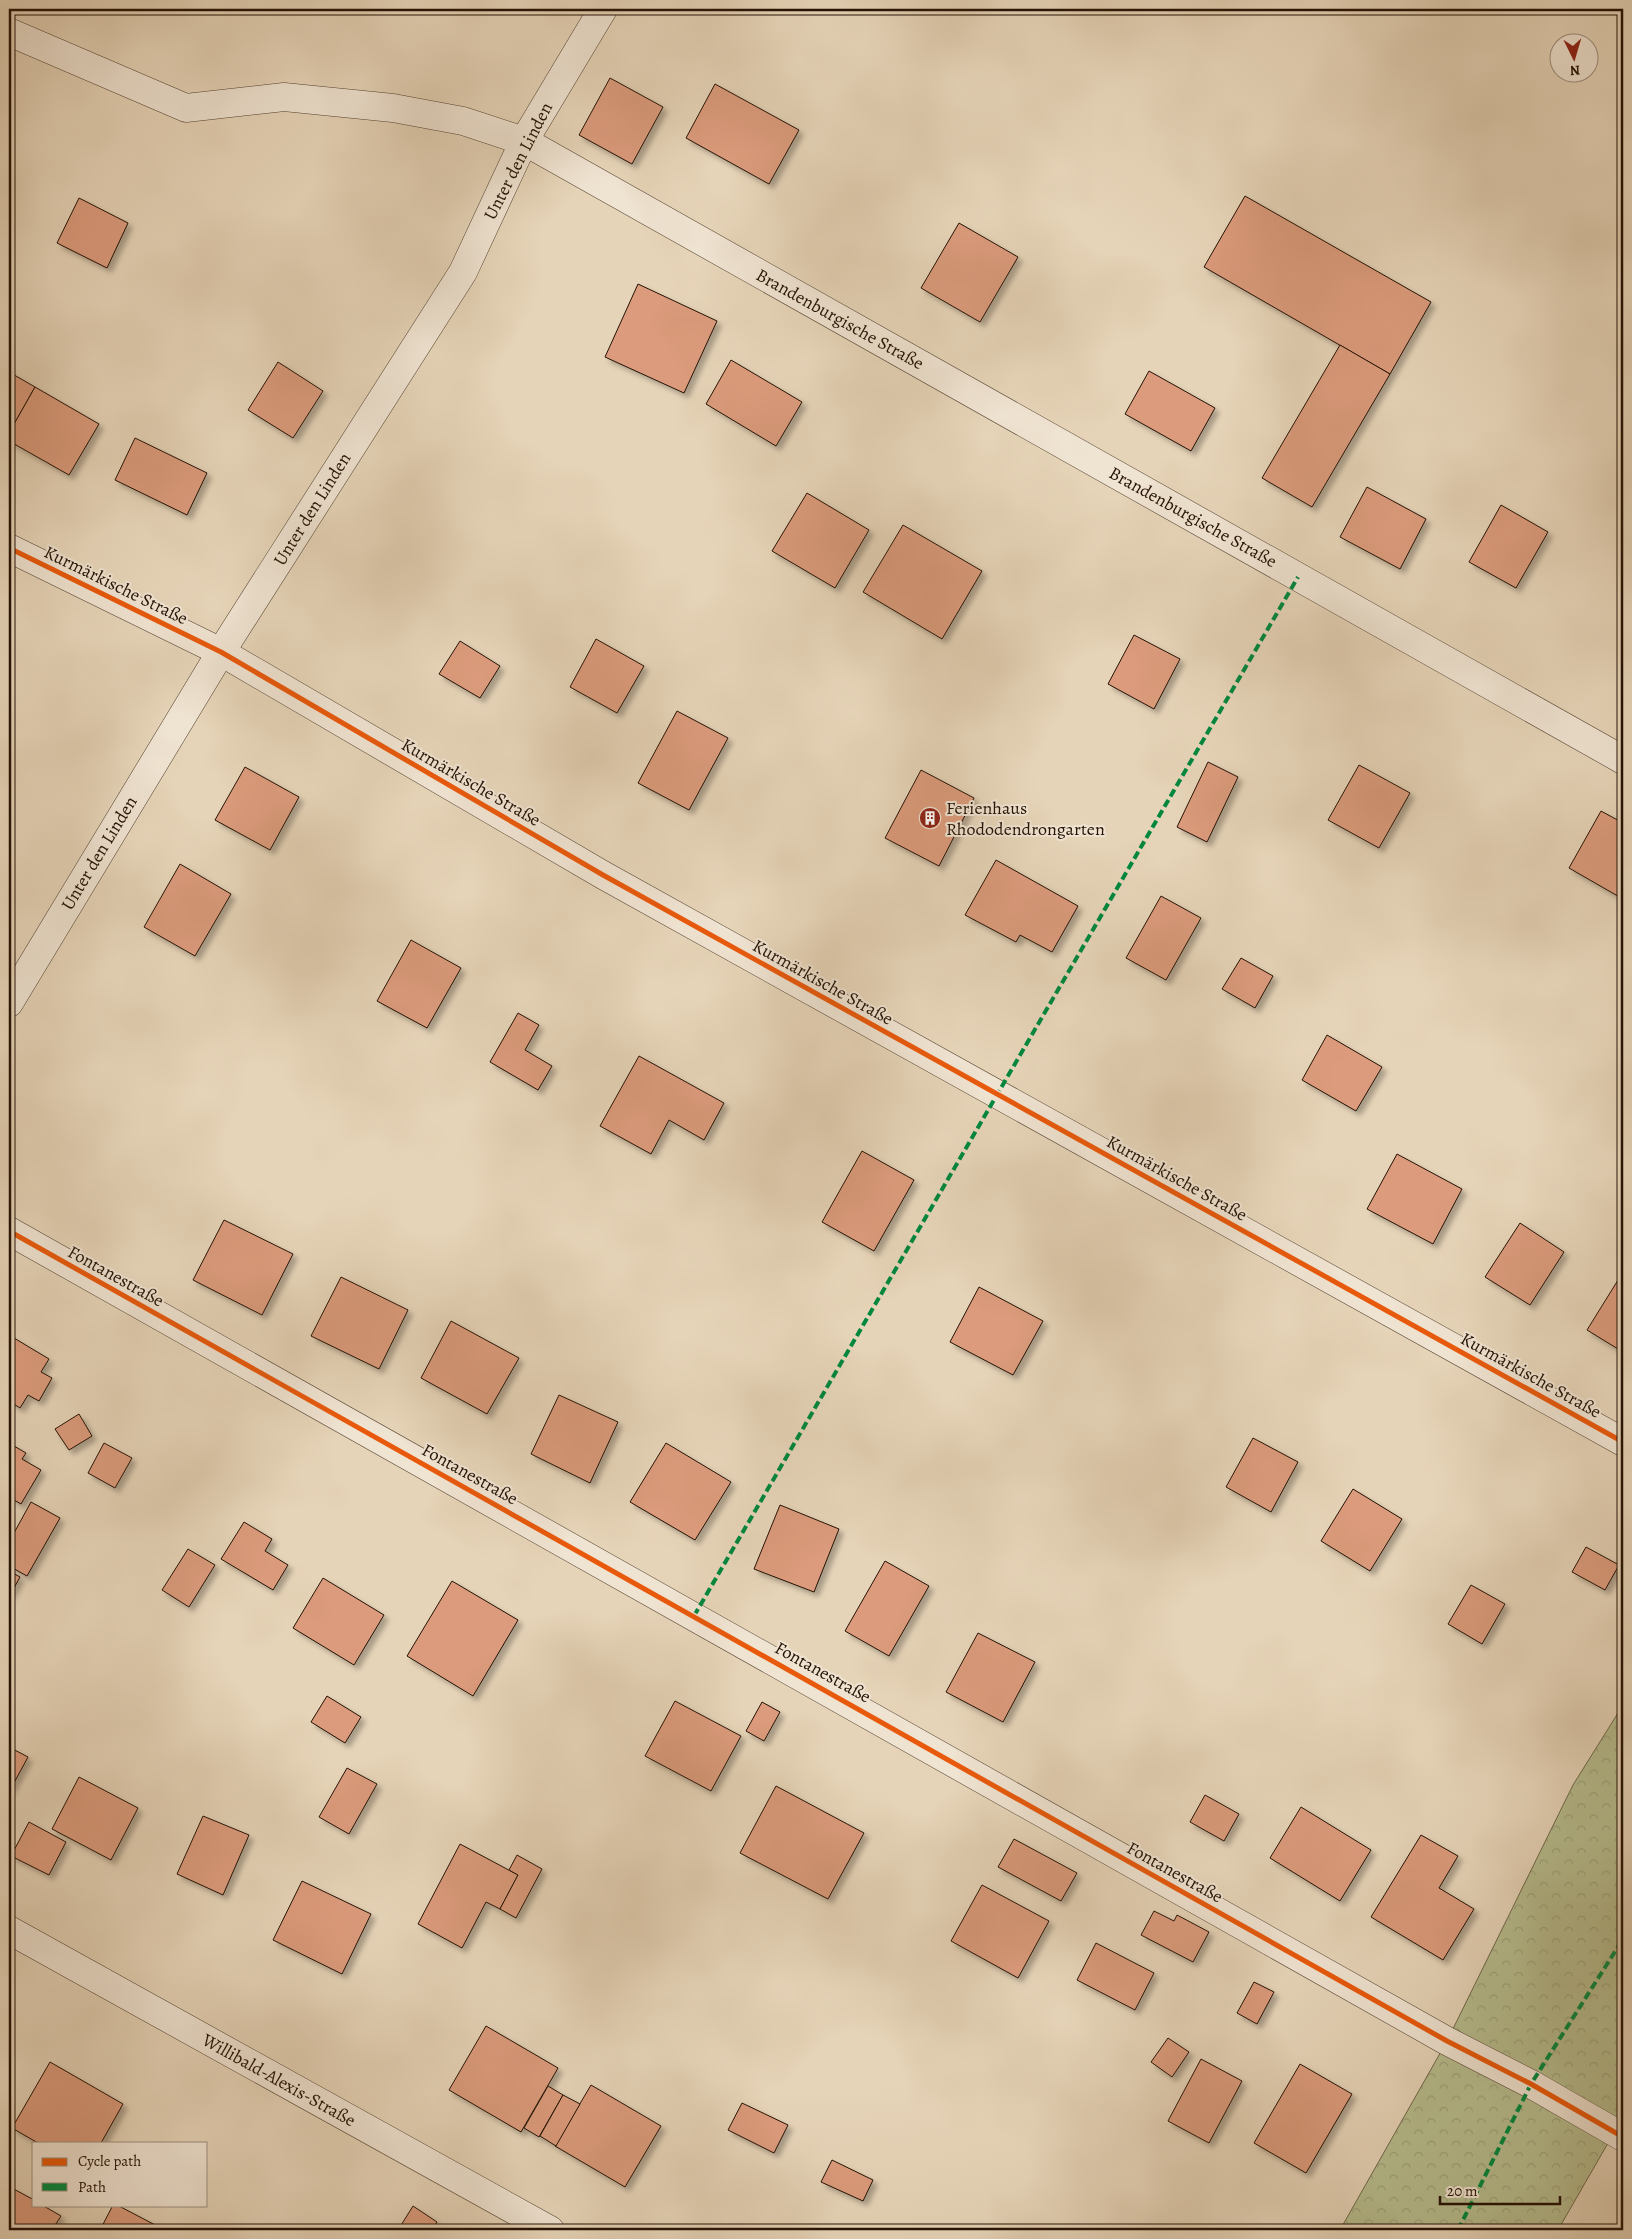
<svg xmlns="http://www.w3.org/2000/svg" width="1632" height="2239" font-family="Alegreya,serif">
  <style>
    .forest { fill: url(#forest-crowns); stroke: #6d6749 }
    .building { fill: #db9b7b; stroke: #241204; filter: url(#shadow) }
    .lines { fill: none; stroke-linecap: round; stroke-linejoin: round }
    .minor-casing { stroke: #544231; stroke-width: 29 }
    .minor { stroke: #efe3d1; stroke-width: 28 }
    .quiet { stroke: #00873e; stroke-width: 4; stroke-dasharray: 8 4; stroke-linecap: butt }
    .cycleway-casing { stroke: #efe3d1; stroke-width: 8 }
    .cycleway { stroke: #e8590c; stroke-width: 5 }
    .labels { text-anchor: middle; stroke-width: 4; stroke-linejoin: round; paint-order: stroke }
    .street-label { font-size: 18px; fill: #241204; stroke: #efe3d1 }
    .poi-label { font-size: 18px; fill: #241204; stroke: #efe3d1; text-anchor: start }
  </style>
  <defs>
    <pattern id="forest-crowns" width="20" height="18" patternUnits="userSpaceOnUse" patternTransform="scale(1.25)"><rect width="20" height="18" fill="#b6bc8e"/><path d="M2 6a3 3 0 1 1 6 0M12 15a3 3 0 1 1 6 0" fill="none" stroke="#9ca179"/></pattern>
    <filter id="shadow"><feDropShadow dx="4.5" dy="4.5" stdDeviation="2.5" flood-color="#0004"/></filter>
  </defs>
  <rect width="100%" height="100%" fill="#e6d4b8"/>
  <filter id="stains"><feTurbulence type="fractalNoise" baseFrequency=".004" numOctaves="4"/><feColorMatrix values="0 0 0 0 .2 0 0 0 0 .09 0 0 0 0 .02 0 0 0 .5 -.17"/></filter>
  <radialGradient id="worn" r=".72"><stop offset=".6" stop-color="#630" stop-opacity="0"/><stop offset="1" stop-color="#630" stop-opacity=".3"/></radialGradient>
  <path class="forest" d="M1623,1705V2117L1558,2230H1340L1447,2041L1573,1785Z"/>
  <g class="building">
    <path d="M610,78L663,107L632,164L579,135Z"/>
    <path d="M715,84L799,130L769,184L686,138Z"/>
    <path d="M1245,196L1431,302L1390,374L1204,267Z"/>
    <path d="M79,198L128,223L107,268L57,243Z"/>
    <path d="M959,223L1018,257L980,322L921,288Z"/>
    <path d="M638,284L717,321L684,393L605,357Z"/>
    <path d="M1340,345L1390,374L1312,507L1262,478Z"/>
    <path d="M731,360L802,402L776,446L706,404Z"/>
    <path d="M278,362L323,391L293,438L248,410Z"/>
    <path d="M1149,371L1215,408L1191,451L1125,414Z"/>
    <path d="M9,372L35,387L9,433Z"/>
    <path d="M35,387L99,424L69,475L9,441V433Z"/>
    <path d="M135,438L207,473L187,515L115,480Z"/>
    <path d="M1367,487L1426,519L1400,569L1340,537Z"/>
    <path d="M807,493L869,530L835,588L772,551Z"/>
    <path d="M1501,505L1548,532L1516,588L1469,562Z"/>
    <path d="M903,525L982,571L942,639L863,592Z"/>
    <path d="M1134,635L1180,659L1154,709L1108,684Z"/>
    <path d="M596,639L644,666L617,713L570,687Z"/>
    <path d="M460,641L500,666L480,698L439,674Z"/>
    <path d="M677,711L728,738L689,810L638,783Z"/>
    <path d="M1208,762L1238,777L1207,842L1177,827Z"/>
    <path d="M1359,765L1410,793L1379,848L1328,820Z"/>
    <path d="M245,767L299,797L270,850L215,820Z"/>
    <path d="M921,770L974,798L939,866L885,838Z"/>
    <path d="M1601,811L1623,823V899L1569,868Z"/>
    <path d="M996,860L1078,906L1052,952L1020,935L1016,942L965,915Z"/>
    <path d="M180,864L231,894L195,956L144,927Z"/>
    <path d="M1161,896L1201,918L1166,980L1126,958Z"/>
    <path d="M411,940L461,968L427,1028L377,1001Z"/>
    <path d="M1241,958L1273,976L1255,1008L1222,989Z"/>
    <path d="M518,1013L539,1025L525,1050L552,1066L538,1090L490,1062Z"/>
    <path d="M1327,1035L1382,1067L1356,1111L1302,1080Z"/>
    <path d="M639,1056L724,1103L704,1140L669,1120L651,1154L600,1126Z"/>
    <path d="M862,1151L914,1180L874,1251L822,1222Z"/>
    <path d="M1397,1154L1462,1189L1433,1244L1367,1209Z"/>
    <path d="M224,1220L293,1254L262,1315L193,1280Z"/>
    <path d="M1520,1223L1564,1252L1530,1305L1485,1277Z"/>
    <path d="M1623,1272V1352L1587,1330Z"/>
    <path d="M341,1277L408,1310L379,1369L311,1336Z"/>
    <path d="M979,1287L1043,1321L1013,1375L950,1342Z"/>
    <path d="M451,1321L519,1358L487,1414L421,1378Z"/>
    <path d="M9,1335L49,1359L41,1372L52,1378L39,1401L28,1395L20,1408L9,1401Z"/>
    <path d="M559,1395L618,1422L590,1483L531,1454Z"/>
    <path d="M79,1414L92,1436L69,1450L55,1429Z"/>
    <path d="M1253,1438L1298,1462L1271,1512L1226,1487Z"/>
    <path d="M9,1443L26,1453L22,1459L41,1470L21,1504L9,1497Z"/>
    <path d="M104,1443L132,1458L115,1488L88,1473Z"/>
    <path d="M666,1443L731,1482L695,1540L630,1502Z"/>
    <path d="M1353,1489L1402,1519L1370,1571L1321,1541Z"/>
    <path d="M31,1502L60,1518L27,1576L9,1566V1542Z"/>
    <path d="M780,1505L839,1529L814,1592L754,1569Z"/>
    <path d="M244,1522L272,1539L265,1551L288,1565L273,1590L221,1559Z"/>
    <path d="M1586,1547L1619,1565L1605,1590L1572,1572Z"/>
    <path d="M188,1549L215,1565L189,1607L162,1590Z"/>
    <path d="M885,1561L929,1586L889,1656L845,1631Z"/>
    <path d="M9,1571L20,1577L9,1597Z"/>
    <path d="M323,1578L384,1615L354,1665L293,1628Z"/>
    <path d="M452,1581L518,1620L473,1696L407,1656Z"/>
    <path d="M1471,1585L1505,1604L1482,1644L1448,1624Z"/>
    <path d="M978,1633L1035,1662L1003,1722L946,1692Z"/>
    <path d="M327,1696L361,1717L345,1743L311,1722Z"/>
    <path d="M675,1701L741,1736L711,1791L645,1756Z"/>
    <path d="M762,1702L780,1712L764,1741L746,1731Z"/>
    <path d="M9,1747L28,1757L9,1792Z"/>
    <path d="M347,1768L377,1784L349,1834L319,1817Z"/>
    <path d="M79,1777L138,1808L111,1860L52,1829Z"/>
    <path d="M776,1786L864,1833L828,1899L740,1853Z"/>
    <path d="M1205,1795L1239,1814L1224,1841L1190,1822Z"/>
    <path d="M1301,1807L1371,1850L1340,1901L1270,1858Z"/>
    <path d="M203,1816L249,1835L223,1895L177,1874Z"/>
    <path d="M29,1822L66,1842L49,1875L11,1856Z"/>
    <path d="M1421,1835L1458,1856L1439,1888L1474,1909L1443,1960L1371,1917Z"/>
    <path d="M1014,1839L1077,1873L1061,1901L998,1867Z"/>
    <path d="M460,1844L518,1875L500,1909L486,1902L462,1948L418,1924Z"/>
    <path d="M517,1855L542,1869L516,1918L500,1909L518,1875L509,1870Z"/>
    <path d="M302,1881L371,1914L342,1974L273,1940Z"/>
    <path d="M982,1885L1049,1921L1018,1978L951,1941Z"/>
    <path d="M1154,1911L1174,1921L1177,1915L1209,1932L1193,1962L1141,1935Z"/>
    <path d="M1096,1943L1154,1973L1135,2010L1077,1980Z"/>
    <path d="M1254,1982L1274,1992L1257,2024L1237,2013Z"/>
    <path d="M486,2026L558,2068L521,2132L449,2090Z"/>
    <path d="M1168,2038L1189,2052L1172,2077L1151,2062Z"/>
    <path d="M1201,2059L1242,2081L1209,2143L1168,2121Z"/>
    <path d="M50,2062L123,2104L101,2143H38L12,2128Z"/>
    <path d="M1300,2064L1352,2094L1306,2173L1254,2143Z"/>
    <path d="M591,2085L661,2126L625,2187L555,2146Z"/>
    <path d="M548,2086L563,2095L539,2137L524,2128Z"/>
    <path d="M563,2095L580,2104L556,2146L540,2136Z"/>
    <path d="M742,2103L788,2125L774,2153L728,2130Z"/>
    <path d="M832,2160L873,2180L863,2201L821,2182Z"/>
    <path d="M10,2187L34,2200V2205H42L61,2216L52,2230H15L9,2227Z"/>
    <path d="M113,2205H117L159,2227L157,2230H100Z"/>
    <path d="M413,2206L437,2222L432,2230H398Z"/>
  </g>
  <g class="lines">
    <g class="minor-casing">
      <g id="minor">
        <path d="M9,32L186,108L284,97L393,108L463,121L524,141L1623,760"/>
        <path d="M9,548L221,652L603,875L1623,1442"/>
        <path d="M9,1003L221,652L463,272L524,141L603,9"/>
        <path d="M9,1231L1447,2041L1531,2084L1623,2137"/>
        <path d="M9,1930L550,2230"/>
      </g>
    </g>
    <use href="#minor" class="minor"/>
    <g class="quiet">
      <path d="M694,1616L1298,577"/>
      <path d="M1458,2230L1531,2084L1623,1939"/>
    </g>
    <g class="cycleway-casing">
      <g id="cycleway">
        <path d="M9,548L221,652L603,875L1623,1442"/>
        <path d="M9,1231L1447,2041L1531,2084L1623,2137"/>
      </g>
    </g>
    <use href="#cycleway" class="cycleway"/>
  </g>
  <defs>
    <g id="building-disc" transform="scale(1.125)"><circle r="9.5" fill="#8f2418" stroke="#efe3d1"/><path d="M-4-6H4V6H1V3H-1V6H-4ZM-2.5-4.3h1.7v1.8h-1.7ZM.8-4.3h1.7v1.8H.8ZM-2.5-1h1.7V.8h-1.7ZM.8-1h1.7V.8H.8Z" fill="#fff"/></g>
  </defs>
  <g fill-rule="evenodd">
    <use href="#building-disc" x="930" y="818"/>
  </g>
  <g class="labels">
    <g class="street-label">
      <text transform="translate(518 161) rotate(-63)" y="6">Unter den Linden</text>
      <text transform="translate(840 319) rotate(29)" y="6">Brandenburgische Straße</text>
      <text transform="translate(312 509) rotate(-58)" y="6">Unter den Linden</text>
      <text transform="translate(1193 517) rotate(29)" y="6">Brandenburgische Straße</text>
      <text transform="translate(116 585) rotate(26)" y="6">Kurmärkische Straße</text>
      <text transform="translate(471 782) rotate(30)" y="6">Kurmärkische Straße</text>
      <text transform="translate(99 853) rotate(-59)" y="6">Unter den Linden</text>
      <text transform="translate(823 982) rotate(29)" y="6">Kurmärkische Straße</text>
      <text transform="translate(1177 1178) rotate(29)" y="6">Kurmärkische Straße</text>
      <text transform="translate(116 1276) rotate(29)" y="6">Fontanestraße</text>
      <text transform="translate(1531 1375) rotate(29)" y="6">Kurmärkische Straße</text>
      <text transform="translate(470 1474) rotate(29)" y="6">Fontanestraße</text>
      <text transform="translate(823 1672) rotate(29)" y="6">Fontanestraße</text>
      <text transform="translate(1175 1872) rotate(29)" y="6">Fontanestraße</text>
      <text transform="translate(279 2080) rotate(29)" y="6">Willibald-Alexis-Straße</text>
    </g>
    <g class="poi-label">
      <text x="946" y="814">Ferienhaus<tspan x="946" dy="21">Rhododendrongarten</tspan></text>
    </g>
  </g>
  <rect width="1632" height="2239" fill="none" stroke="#e6d4b8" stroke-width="30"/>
  <rect x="10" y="10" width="1612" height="2219" fill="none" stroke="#241204" stroke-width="2.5"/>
  <rect x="15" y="15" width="1602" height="2209" fill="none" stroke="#241204"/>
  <rect x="32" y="2142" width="175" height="65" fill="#efe3d1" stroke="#9e8f7f"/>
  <rect x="42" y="2158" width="25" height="8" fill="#e8590c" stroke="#9e8f7f"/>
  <text x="78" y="2166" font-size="15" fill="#241204">Cycle path</text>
  <rect x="42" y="2183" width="25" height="8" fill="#00873e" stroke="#9e8f7f"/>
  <text x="78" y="2192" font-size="15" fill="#241204">Path</text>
  <g transform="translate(1574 58) rotate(175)"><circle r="24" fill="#efe3d1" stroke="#9e8f7f"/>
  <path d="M0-4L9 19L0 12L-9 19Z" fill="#8f2418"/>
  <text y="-8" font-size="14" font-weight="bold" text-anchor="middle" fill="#241204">N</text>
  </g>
  <path d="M1440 2196v8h120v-8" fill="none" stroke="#241204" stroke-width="2.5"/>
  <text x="1447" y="2196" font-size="15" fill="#241204" stroke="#efe3d1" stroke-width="4" paint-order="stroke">20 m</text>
  <rect width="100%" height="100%" filter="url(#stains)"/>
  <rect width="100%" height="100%" fill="url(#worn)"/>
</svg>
